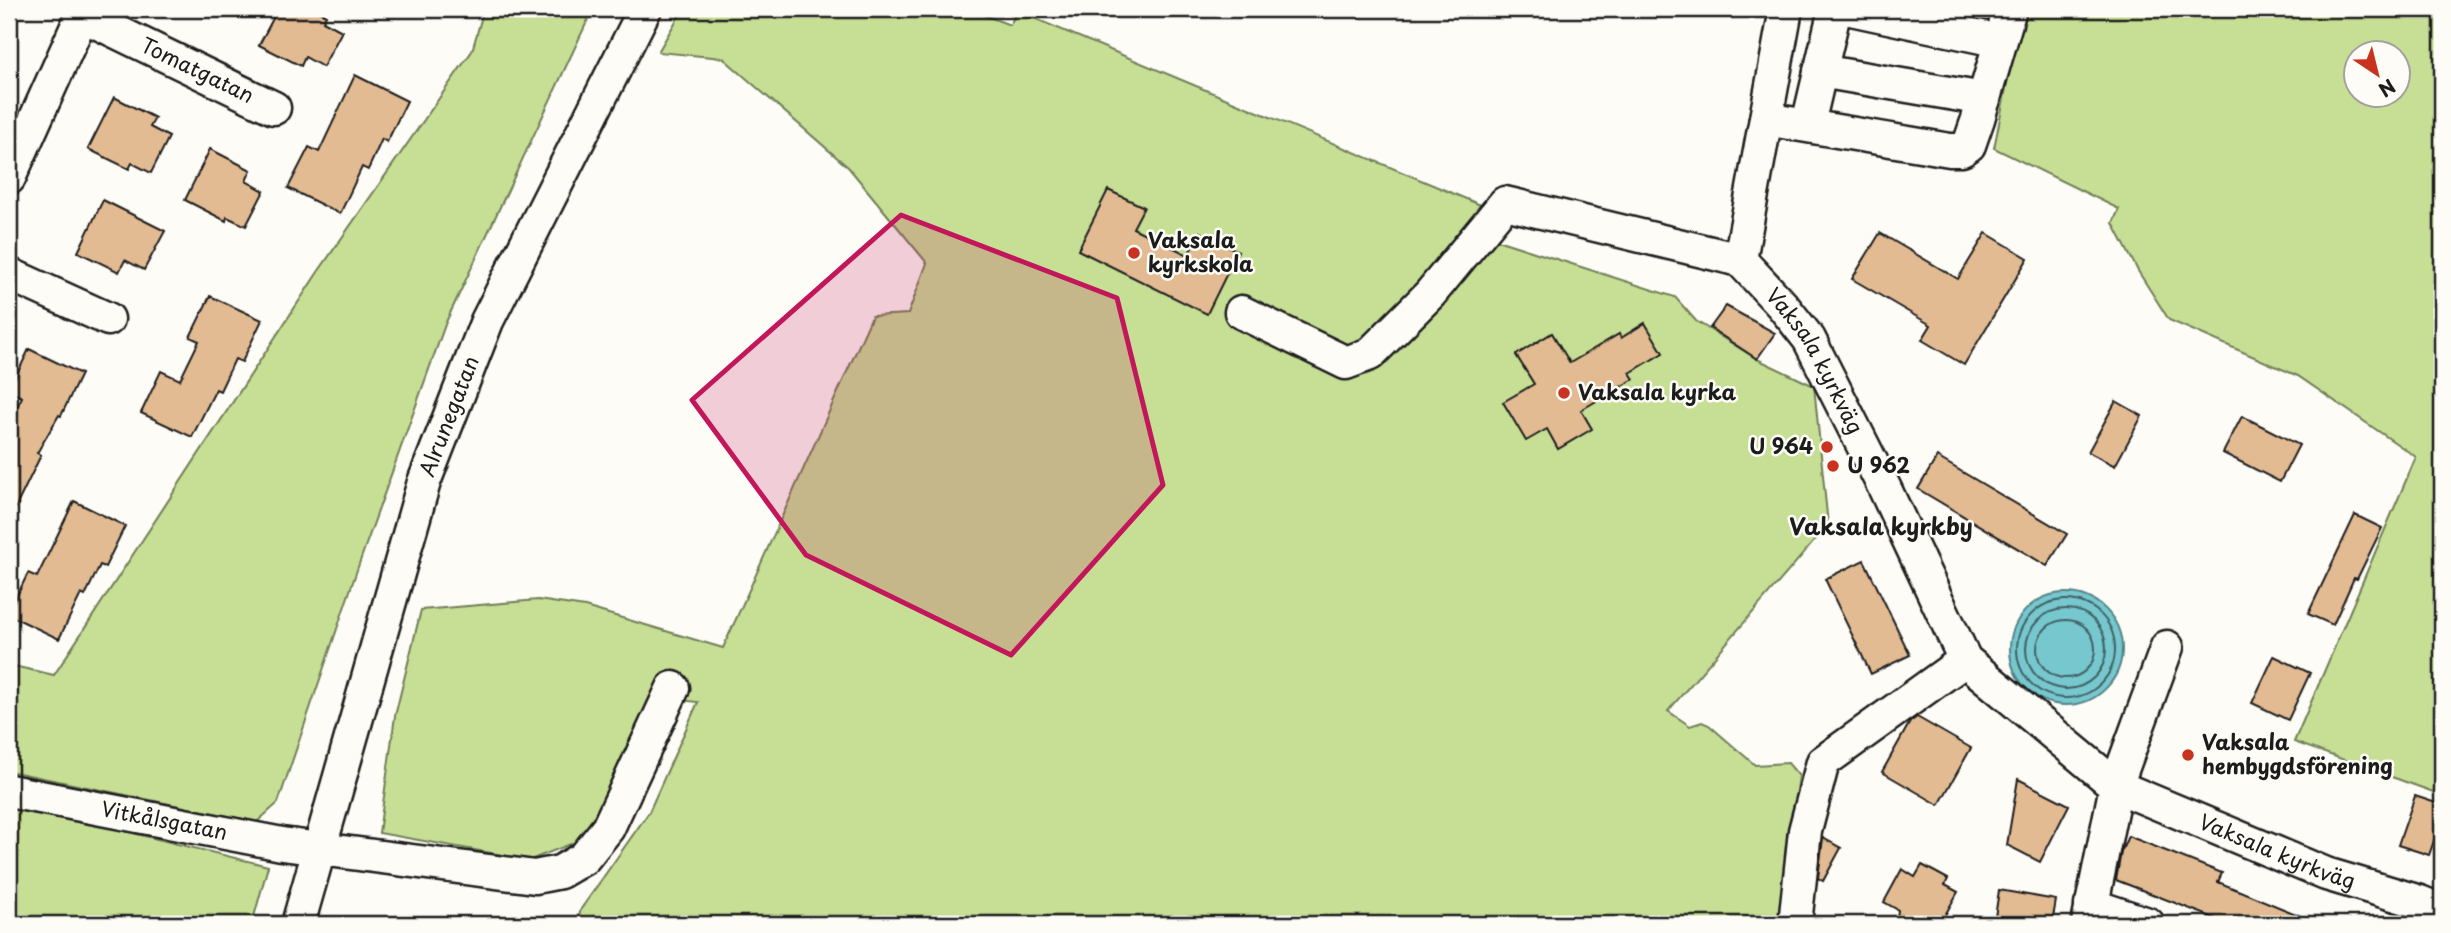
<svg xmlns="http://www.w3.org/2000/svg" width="2451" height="933" font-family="'Playpen Sans',sans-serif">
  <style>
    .green { fill: #c6df95; stroke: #717e58; stroke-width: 2; fill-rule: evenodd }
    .water { fill: #76c7ce; stroke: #528387; stroke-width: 2 }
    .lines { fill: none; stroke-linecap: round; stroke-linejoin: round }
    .shore { stroke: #406063; stroke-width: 2 }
    .building { fill: #e2bb92; stroke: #1c1c1c; stroke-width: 2 }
    .minor-casing { stroke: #1c1c1c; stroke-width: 37 }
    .minor { stroke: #fdfcf7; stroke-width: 32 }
    .marked { fill: #c2185b; fill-opacity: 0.2; stroke: #c2185b; stroke-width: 5; stroke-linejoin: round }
    .poi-dot { fill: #c8321e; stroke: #fdfcf7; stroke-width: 2.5 }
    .labels { text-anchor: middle; stroke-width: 5; stroke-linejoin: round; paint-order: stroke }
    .street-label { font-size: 21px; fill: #1c1c1c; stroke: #fdfcf7 }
    .poi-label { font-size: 21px; font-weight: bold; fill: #1c1c1c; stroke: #fdfcf7; text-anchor: start }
    .neighbourhood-label { font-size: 23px; font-weight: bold; fill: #1c1c1c; stroke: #fdfcf7 }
  </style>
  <rect width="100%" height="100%" fill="#fdfcf7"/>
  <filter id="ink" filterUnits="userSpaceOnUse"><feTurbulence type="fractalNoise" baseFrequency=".0143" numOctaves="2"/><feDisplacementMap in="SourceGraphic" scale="14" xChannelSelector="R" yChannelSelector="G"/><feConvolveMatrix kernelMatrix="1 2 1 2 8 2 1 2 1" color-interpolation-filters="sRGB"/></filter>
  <g filter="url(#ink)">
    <g class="green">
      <path d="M484,9H593L446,322L359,564L278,803L257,822L9,771V665L54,675L318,272L472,51Z"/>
      <path d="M683,9H968L1010,25L1017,11L1483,206L1382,355L1497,240L1675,297L1696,321L1757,359L1814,386L1828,525L1668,711L1690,726L1702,722L1709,725L1755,765L1788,763L1799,776L1779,924H577L581,909L649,812L698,702L653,697L607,798L576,842L530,860L379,833L395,716L421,610L538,600L585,607L723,648L872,316L908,314L927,263L849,168L723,58L658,52Z"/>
      <path d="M2022,9H2442V795L2294,742L2416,457L2298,376L2169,320L2138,271L2113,223L2119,209L1994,148ZM2356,52H2398V94H2356Z"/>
      <path d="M13,804L268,866L252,924H9V818Z"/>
    </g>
    <circle class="water" cx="2066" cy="649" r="56"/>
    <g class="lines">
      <g class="shore">
        <circle cx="2066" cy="649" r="49"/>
        <circle cx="2066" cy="649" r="40"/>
        <circle cx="2066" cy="649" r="29"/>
      </g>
    </g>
    <g class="building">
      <path d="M278,9H314L326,15L323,21L342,31L323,67L305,57L301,66L259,45Z"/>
      <path d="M355,75L407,101L387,142L382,139L368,170L362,167L340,214L288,188L309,147L319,152Z"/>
      <path d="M114,97L155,118L150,127L169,137L151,173L132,163L129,169L88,149Z"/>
      <path d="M210,149L251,170L246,181L264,191L246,226L227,217L226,221L185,200Z"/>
      <path d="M1108,190L1144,207L1133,228L1188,255L1200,232L1238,251L1207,314L1078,250Z"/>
      <path d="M103,200L165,231L144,270L125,260L119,272L78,252Z"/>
      <path d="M1880,233L1958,279L1986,233L2028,258L1964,365L1922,340L1931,325L1852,279Z"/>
      <path d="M210,296L262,320L242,362L235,359L220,391L216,389L192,437L141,413L161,371L180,380L199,341L190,337Z"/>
      <path d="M1726,306L1775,333L1757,359L1710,328Z"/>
      <path d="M1645,323L1663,353L1630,373L1634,379L1581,410L1592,429L1558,449L1547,429L1526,441L1503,402L1534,384L1516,355L1552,333L1570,363L1619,334L1621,338Z"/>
      <path d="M29,349L81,374L61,416L59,415L37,453L41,455L9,521V422L22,397L9,391Z"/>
      <path d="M2116,401L2142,416L2115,466L2088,452Z"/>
      <path d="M2242,416L2299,445L2280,482L2223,453Z"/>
      <path d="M1937,457L2067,534L2047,566L1918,489Z"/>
      <path d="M74,501L125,526L105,567L100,565L85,596L81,594L59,639L9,615V612L28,573L37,577Z"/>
      <path d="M2355,515L2382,528L2357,579L2354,578L2333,625L2308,614Z"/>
      <path d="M1864,560L1910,655L1871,674L1825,579Z"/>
      <path d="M2274,656L2310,673L2288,720L2252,703Z"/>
      <path d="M1917,717L1971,748L1939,805L1882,772L1910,722Z"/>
      <path d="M2018,779L2069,805L2040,862L2007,845Z"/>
      <path d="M2415,796L2442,805V818L2429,855L2398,845Z"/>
      <path d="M2128,836L2222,873L2218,882L2320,924H2211L2214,918L2116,880L2121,852Z"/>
      <path d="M1823,838L1841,848L1823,881L1818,878Z"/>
      <path d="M1922,865L1948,879L1945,885L1958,892L1940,924H1908L1897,918L1898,910L1884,902L1902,869L1915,877Z"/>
      <path d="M1999,890L2056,900L2052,924H1994Z"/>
    </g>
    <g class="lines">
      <g class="minor-casing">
        <g id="minor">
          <path id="s1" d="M1786,9L1740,260L1782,305L1809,339L1885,489L1965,660L2116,786L2326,874L2420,902L2442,911"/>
          <path d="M1851,9L2000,41"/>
          <path id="s2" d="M82,15L274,108"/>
          <path d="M1820,71L1984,99"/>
          <path d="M1766,119L1950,150H1962L1969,145L1978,119L2010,9"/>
          <path d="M1808,124L1835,9"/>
          <path d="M9,178L85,9"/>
          <path d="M9,274L108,319"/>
          <path d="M1241,312L1346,363L1370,354L1430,294L1505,203L1740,260"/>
          <path id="s3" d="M9,791L282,844L535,877L560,872L584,858L608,828L673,688"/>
          <path d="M2091,905L2148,924"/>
          <path id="s4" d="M298,924L424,482L487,321L645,9"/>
          <path d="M1795,924L1805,831L1823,762L1965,660"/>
          <path d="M2088,924L2116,786L2167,647"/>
        </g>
      </g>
      <use href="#minor" class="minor"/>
    </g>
  </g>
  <path class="marked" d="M901,215L1117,298L1163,485L1011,655L806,555L692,400Z"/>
  <g class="poi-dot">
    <circle cx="1134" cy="253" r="7"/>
    <circle cx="1564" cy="393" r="7"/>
    <circle cx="1827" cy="447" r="7"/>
    <circle cx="1833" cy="466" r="7"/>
    <circle cx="2188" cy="755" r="7"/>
  </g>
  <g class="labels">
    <g class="street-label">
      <text dy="7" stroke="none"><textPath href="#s2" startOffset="128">Tomatgatan</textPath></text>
      <text dy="7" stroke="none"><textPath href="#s1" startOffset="382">Vaksala kyrkväg</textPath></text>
      <text dy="7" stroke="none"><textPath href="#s4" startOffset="530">Alrunegatan</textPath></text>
      <text dy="7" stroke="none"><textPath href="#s3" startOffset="158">Vitkålsgatan</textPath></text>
      <text dy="7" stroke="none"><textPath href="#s1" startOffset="1088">Vaksala kyrkväg</textPath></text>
    </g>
    <g class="poi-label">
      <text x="1148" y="248">Vaksala<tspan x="1148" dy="24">kyrkskola</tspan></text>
      <text x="1578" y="400">Vaksala kyrka</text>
      <text x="1813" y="454" text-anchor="end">U 964</text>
      <text x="1847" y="473">U 962</text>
      <text x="2202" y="750">Vaksala<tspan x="2202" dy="24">hembygdsförening</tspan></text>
    </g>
    <g class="neighbourhood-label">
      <text x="1881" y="535">Vaksala kyrkby</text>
    </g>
  </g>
  <rect width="2451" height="933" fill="none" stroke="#fdfcf7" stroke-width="35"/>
  <rect x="18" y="18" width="2416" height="898" fill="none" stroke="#1c1c1c" stroke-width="2.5" filter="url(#ink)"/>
  <g transform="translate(2377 74) rotate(145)"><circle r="33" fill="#fdfcf7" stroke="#a3a29f" stroke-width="2"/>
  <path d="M0-5L12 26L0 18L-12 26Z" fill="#c8321e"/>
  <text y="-10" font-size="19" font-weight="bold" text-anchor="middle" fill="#1c1c1c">N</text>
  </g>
</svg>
